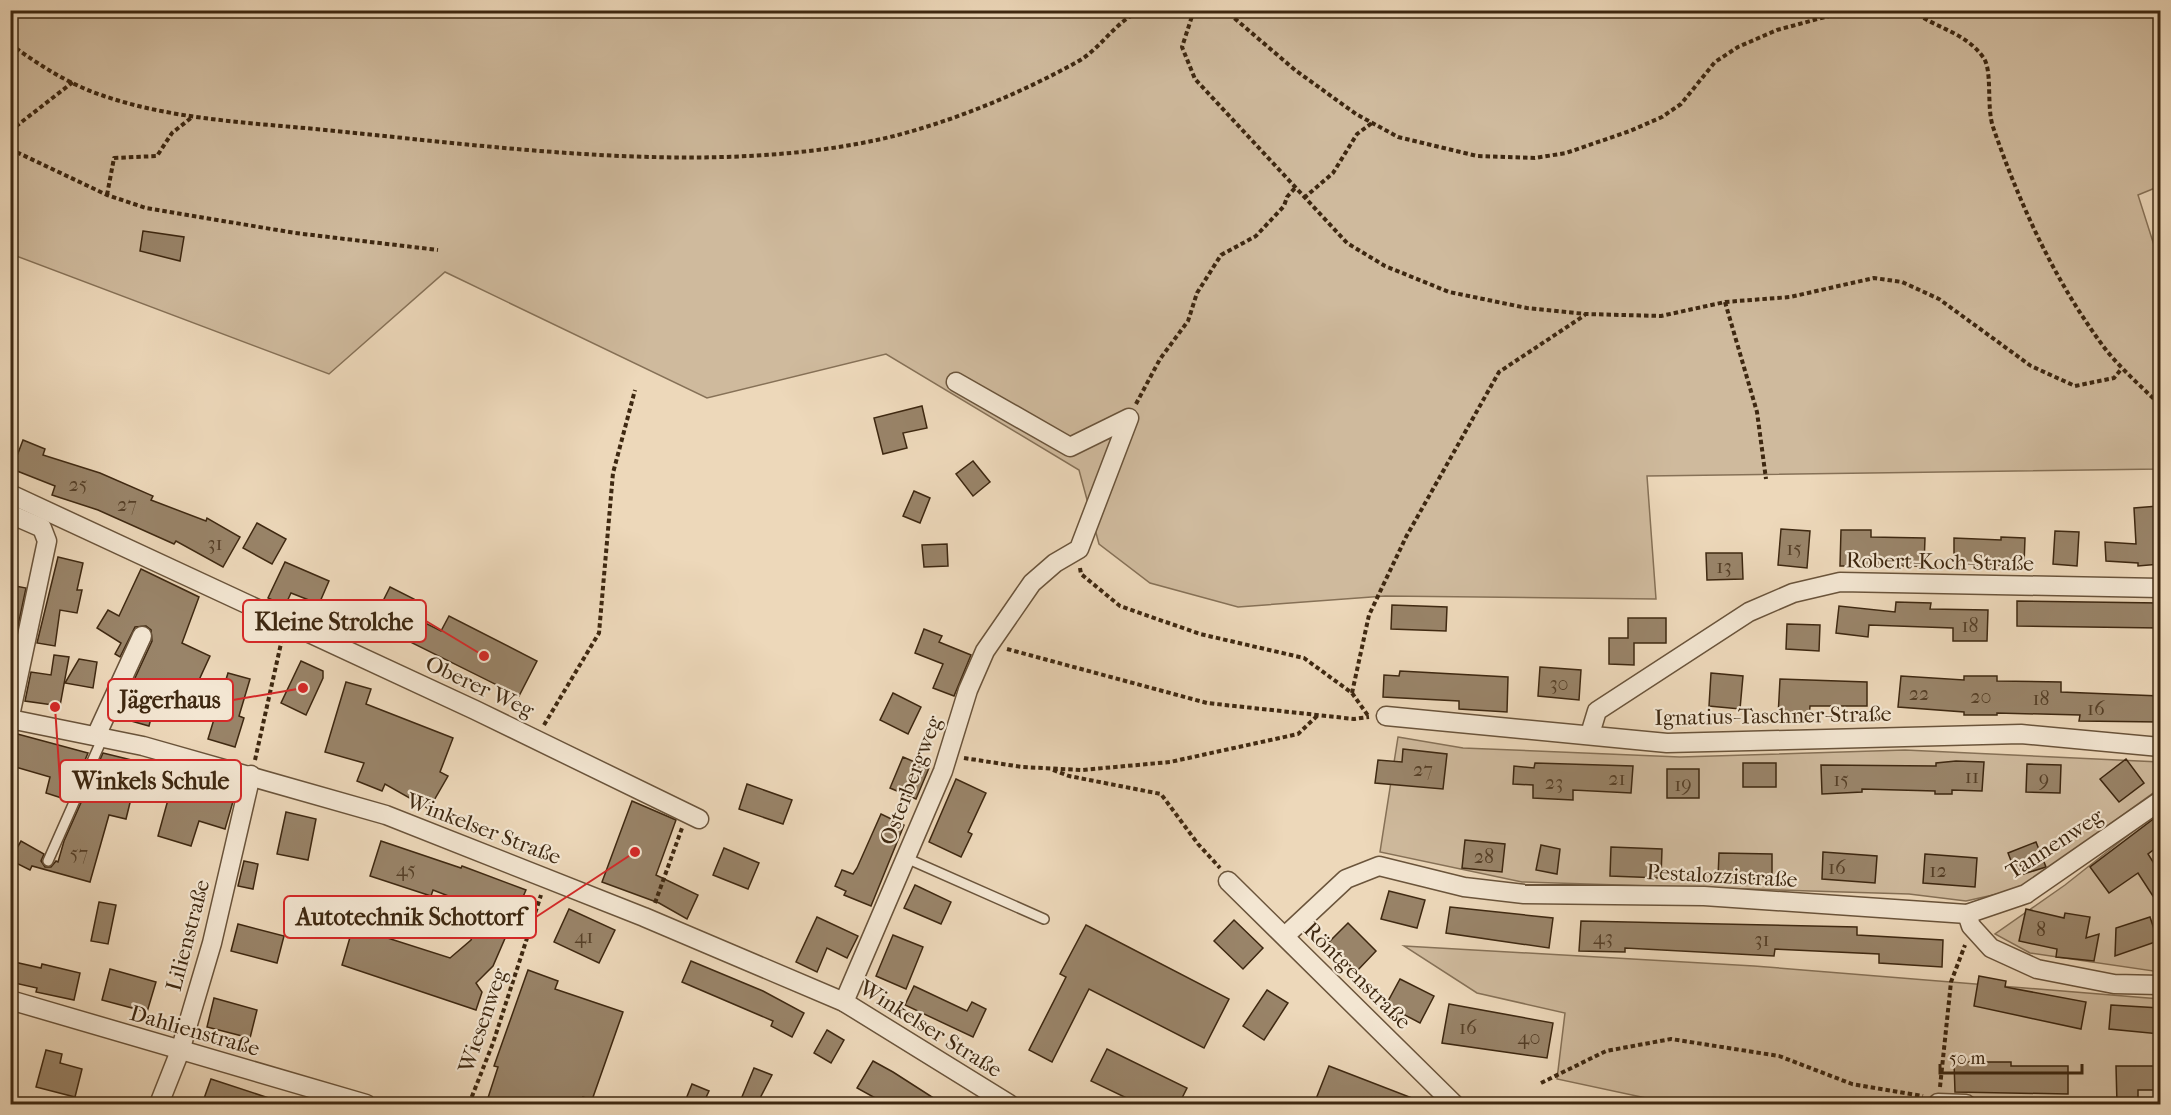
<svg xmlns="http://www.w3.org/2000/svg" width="2171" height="1115" font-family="'IM FELL French Canon',serif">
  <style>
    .green { fill: #cfba9d; stroke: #867157; stroke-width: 1.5 }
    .building { fill: #998469; stroke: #3e2811; stroke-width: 1.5 }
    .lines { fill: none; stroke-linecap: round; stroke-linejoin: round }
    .lane-casing { stroke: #6a543b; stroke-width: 12 }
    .street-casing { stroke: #6a543b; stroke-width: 21 }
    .path { stroke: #3e2811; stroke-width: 4; stroke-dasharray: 4.5 3; stroke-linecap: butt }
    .lane { stroke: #f3e6d2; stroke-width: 9 }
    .street { stroke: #f3e6d2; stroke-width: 18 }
    .labels { text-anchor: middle; stroke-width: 4.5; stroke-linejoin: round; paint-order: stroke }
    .number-label { font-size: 20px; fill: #553f27 }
    .street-label { font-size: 22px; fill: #3e2811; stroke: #f3e6d2 }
    .leader { fill: none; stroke: #d62828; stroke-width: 2 }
    .callout-dot { fill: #d62828; stroke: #f3e6d2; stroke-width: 2 }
    .callout { fill: #f3e6d2; stroke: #d62828; stroke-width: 2 }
    .callout-label { font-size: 24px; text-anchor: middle; font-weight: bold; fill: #3e2811 }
  </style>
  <rect width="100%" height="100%" fill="#edd8ba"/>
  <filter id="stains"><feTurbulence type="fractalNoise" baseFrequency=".00333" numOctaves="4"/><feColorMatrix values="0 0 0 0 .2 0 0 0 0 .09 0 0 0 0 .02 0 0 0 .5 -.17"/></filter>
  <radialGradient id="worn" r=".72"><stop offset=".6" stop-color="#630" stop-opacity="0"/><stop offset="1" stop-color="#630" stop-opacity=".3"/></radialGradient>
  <g class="green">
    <path d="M10,11H2160V186L2138,195L2160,264V469L1647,476L1656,599L1385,596L1238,607L1150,583L1099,544L1079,470L886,354L707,398L445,272L329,374L11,254Z"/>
    <path d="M1398,737L1463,748L1680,757L1905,750L2160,762V788L2020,889L1966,901L1909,894L1522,882L1380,852Z"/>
    <path d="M2160,810V972L2030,953L1995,934L2065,885Z"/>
    <path d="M1404,946L1754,966L2160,999V1104H1674L1557,1079L1565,1013L1477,993Z"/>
  </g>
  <g class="building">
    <path d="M143,231L184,237L180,261L140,251Z"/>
    <path d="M922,406L927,428L903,433L907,448L883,454L874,418Z"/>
    <path d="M23,440L45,449L43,455L100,473L153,496L151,500L206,521L207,518L240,537L223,567L176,541L174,544L98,510L52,495L55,486L12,469Z"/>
    <path d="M973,461L990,482L973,496L956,474Z"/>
    <path d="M914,491L930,498L920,523L903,516Z"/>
    <path d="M2158,506L2160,564L2138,566V563L2106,561L2105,542L2136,544L2134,508Z"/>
    <path d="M257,523L286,539L272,564L243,548Z"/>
    <path d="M1781,529L1810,531L1807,568L1778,565Z"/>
    <path d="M1841,530H1871V537L1925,538L1924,566H1840Z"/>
    <path d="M2055,531L2079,532L2077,566L2053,564Z"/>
    <path d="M2001,537L2025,538L2024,565H1954V538L2001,540Z"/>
    <path d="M947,544L948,566L924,567L922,545Z"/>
    <path d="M1706,553H1742L1743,579L1707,580Z"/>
    <path d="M58,557L83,563L77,590H82L77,613L60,610L55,646L37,643Z"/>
    <path d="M285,562L329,581L319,604L291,593L285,606L268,598Z"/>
    <path d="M141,569L199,597L182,643L210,656L193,693L161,679L149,726L117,717L152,641L151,630L146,626L135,627L120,657L115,654L121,643L97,628L108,610L119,616Z"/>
    <path d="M10,585L26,588L15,640L10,639Z"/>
    <path d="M390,587L414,599L407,614L441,631L449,616L537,661L519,696L372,623Z"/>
    <path d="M2017,601L2160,603V628L2017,626Z"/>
    <path d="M1896,602L1931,603L1930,609L1988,610L1987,641H1953V628L1869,625L1868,637L1836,633L1839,606L1895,612Z"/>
    <path d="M1392,605L1447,607L1446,631L1391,629Z"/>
    <path d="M1628,618H1666V643H1634V665L1609,664V638H1628Z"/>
    <path d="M1787,624L1820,625L1819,651L1786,649Z"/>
    <path d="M924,629L942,636L939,642L971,655L954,696L933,688L943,664L915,653Z"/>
    <path d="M54,655L69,657L60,706L25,701L31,672L51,675Z"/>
    <path d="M79,659L97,662L93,688L65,683Z"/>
    <path d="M301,661L323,671V678L306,715L281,703Z"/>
    <path d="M1540,667L1581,670L1579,700L1538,696Z"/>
    <path d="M1400,671L1508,677L1507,712L1459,709V701L1383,697L1384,675L1399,676Z"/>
    <path d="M228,673L250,679L239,716L244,718L235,747L208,739Z"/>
    <path d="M1711,673L1743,676L1740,709L1709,706Z"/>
    <path d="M1901,676L1964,680V676H1997V681L2061,682V692L2160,696V722L2079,721L2080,715L1997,713V715H1964V712L1898,707Z"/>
    <path d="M1780,679L1867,682V706H1810L1809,719L1778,717Z"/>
    <path d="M346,682L371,689L366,704L453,738L440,772L448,776L429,809L385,784L382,791L357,781L364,763L325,752Z"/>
    <path d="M893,693L921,707L908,734L880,720Z"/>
    <path d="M10,732L88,753L68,800L46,793L50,777L12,766L17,750L10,749Z"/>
    <path d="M1403,749L1447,754L1443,789L1375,783L1378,760L1402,762Z"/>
    <path d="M103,753L140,762L126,819L109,815L90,882L32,866L30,870L10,860L21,841L44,854L41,861L45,867H51L56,861L58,862L64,841Z"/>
    <path d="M903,757L929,768L916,799L890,788Z"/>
    <path d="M2126,759L2144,783L2119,802L2100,779Z"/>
    <path d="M1956,761L1984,762L1982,791L1952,790V794H1935V791L1862,789V792L1822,794L1821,765L1936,766V763Z"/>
    <path d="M1535,763L1633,766L1631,793L1573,790V800L1533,798V785L1513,784L1514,766L1534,768Z"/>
    <rect x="1743" y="763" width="33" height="24"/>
    <path d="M2027,764L2061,765L2060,793L2026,792Z"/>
    <path d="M177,767L201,774L197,787L234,798L225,829L199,821L191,846L158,836Z"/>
    <rect x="1667" y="769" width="32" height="29"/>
    <path d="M956,779L986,793L968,832L972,834L961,857L929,842Z"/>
    <path d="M747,784L792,800L783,824L739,809Z"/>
    <path d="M632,801L676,820L656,875L698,895L687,919L659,903L602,882Z"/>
    <path d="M286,812L316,819L308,860L277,854Z"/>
    <path d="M881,814L904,825L871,906L844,895L846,891L835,886L842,870L853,874L857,868Z"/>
    <path d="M2160,814V845L2148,854L2160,873V907L2138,873L2109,893L2090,867Z"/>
    <path d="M1465,840L1505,844L1502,872L1462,868Z"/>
    <path d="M381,841L461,868L462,866L526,890L493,966L476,983L482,992L476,1010L342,965L353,927L450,958L471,940L482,909L433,890L431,896L370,876Z"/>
    <path d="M2036,842L2046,867L2017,876L2008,853Z"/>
    <path d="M1541,845L1560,849L1557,874L1536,870Z"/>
    <path d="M1611,847L1662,849L1661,878L1610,876Z"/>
    <path d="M724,848L759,863L748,889L713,875Z"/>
    <path d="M1823,852L1877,856L1875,883L1822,879Z"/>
    <path d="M1719,853L1772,854V879L1718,878Z"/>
    <path d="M1925,854L1977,858L1975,887L1923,883Z"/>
    <path d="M244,861L258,864L253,889L238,886Z"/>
    <path d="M915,885L951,902L941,924L904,908Z"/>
    <path d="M1389,891L1425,900L1417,928L1381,919Z"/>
    <path d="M99,902L116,905L108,944L91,941Z"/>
    <path d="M1450,907L1553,918L1549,948L1446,933Z"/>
    <path d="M569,909L615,930L599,963L554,942Z"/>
    <path d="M2026,909L2064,918L2065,913L2090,917L2086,938L2099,934L2094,961L2056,957L2057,949L2019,941Z"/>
    <path d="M817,917L858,936L847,958L827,948L817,972L796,962Z"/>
    <path d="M2150,917L2158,941L2115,956L2116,928Z"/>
    <path d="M1234,920L1263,948L1243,969L1214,941Z"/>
    <path d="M1581,921L1857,927V935L1943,940L1942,967L1879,963V954L1775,949L1774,956L1625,948V952L1579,951Z"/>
    <path d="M1348,923L1376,951L1357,971L1328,943Z"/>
    <path d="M238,924L284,936L277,963L231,951Z"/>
    <path d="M1086,925L1229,999L1204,1048L1089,989L1052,1062L1029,1050L1066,977L1060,974Z"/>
    <path d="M893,935L923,947L906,989L876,976Z"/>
    <path d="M10,961L41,968L42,964L80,973L74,1000L36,992L37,988L10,982Z"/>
    <path d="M691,961L763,991L804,1013L792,1037L771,1026L773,1021L682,982Z"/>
    <path d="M110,969L156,982L147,1012L102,1000Z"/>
    <path d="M528,970L558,981L555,989L623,1012L592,1100L583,1097L582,1104H486L498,1067L494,1066Z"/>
    <path d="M1979,976L2006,981L2005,987L2086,1002L2081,1029L1974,1006Z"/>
    <path d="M1400,979L1434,996L1420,1023L1386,1005Z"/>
    <path d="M914,986L967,1011L972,1002L986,1009L973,1037L905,1005Z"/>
    <path d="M1267,990L1288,1003L1264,1040L1243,1026Z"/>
    <path d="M214,998L257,1010L250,1038L207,1027Z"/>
    <path d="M1449,1004L1553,1023L1547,1058L1442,1043Z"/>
    <path d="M2111,1005L2160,1008V1034L2109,1029Z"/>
    <path d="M827,1030L844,1040L831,1063L814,1053Z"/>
    <path d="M1107,1049L1187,1088L1179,1104H1139L1091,1081Z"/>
    <path d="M46,1050L62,1054L60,1063L82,1069L75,1097L36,1087Z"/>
    <path d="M873,1061L893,1072L943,1104H886L857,1088Z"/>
    <path d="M1954,1062H2011V1066H2068V1094L1955,1092Z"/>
    <path d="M1329,1066L1425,1103V1104H1314Z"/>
    <path d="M2116,1066H2155V1090H2138V1104H2117Z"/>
    <path d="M754,1068L772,1075L757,1104H739Z"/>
    <path d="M211,1079L278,1101V1104H202Z"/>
    <path d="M692,1084L709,1091L703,1104H684Z"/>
  </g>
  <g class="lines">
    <g class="lane-casing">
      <g id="lane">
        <path d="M906,858L1044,919"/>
        <path d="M48,861L103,737"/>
      </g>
    </g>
    <g class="street-casing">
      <g id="street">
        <path d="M10,494L475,710L699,819"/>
        <path d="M10,514L42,528L47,541L10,716"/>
        <path d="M1386,716L1667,743L2021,734L2160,747"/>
        <path d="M10,719L143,746L386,815L644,917L844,1002L1009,1104"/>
        <path d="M1590,734L1597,711L1749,612L1793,593L1840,582L2160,588"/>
        <path d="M96,736L142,636"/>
        <path d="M1228,881L1454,1104"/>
        <path d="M1967,914L1971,926L1991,948L2037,969L2114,984L2160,985"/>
        <path d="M1285,936L1346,879L1379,866L1464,887L1524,894L1704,896L1967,914L2026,894L2160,801"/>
        <path d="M10,1000L366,1104"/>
        <path d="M844,1002L943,771L968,690L985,651L1032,583L1055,563L1079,549L1129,418L1070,447L956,382"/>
        <path d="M1938,1103L1966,1104"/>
        <path d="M159,1104L180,1051L212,943L251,775"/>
      </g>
    </g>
    <g class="path">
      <path d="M1194,10L1182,47L1195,79L1347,243L1385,266L1449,292L1527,308L1585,314L1661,316L1725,302L1790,297L1874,278L1902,282L1939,299L2031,366L2075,386L2114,378L2122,368"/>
      <path d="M1222,10L1233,17L1295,70L1356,114L1398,137L1477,156L1535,158L1566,153L1630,131L1662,117L1681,104L1715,62L1738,47L1777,30L1851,10"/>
      <path d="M1911,10C1935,28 1965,32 1983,57C1993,70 1986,106 1993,127C2019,202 2052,275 2098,339C2115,364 2139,384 2160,405"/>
      <path d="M10,44C39,65 70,85 104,96C181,122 264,123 345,132C516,149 722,177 890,137C954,121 1019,94 1077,62C1102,48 1115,21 1142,10"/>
      <path d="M10,131L73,82"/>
      <path d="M10,149L107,195L146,208L295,233L438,250"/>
      <path d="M107,195L114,158L157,156L172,133L191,118"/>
      <path d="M1304,198L1333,173L1357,134L1372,123"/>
      <path d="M1725,302L1757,412L1766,479"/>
      <path d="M1136,404L1160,359L1188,321L1197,293L1221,255L1256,236L1284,206L1287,197L1295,188"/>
      <path d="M1080,568L1081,574L1120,606L1200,634L1304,658L1352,693L1369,717"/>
      <path d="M1007,649L1207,703L1354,719L1369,717"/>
      <path d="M1352,693L1369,615L1406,537L1499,372L1585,315"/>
      <path d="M544,725L599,633L613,473L635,390"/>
      <path d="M964,758L1022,767L1082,770L1170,762L1298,734L1317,716"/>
      <path d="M255,760L282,639"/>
      <path d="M1053,770L1069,776L1161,794L1198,844L1220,868"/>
      <path d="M655,903L682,828"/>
      <path d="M1541,1083L1606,1051L1671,1039L1779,1056L1852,1084L1923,1096"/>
      <path d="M1940,1087L1951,982L1965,945"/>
      <path d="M469,1104L493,1043L541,895"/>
    </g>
    <use href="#lane" class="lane"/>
    <use href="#street" class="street"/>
  </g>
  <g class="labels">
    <g class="number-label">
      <text x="78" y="491">25</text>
      <text x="127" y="511">27</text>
      <text x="215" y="550">31</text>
      <text x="1794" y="555">15</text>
      <text x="1724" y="573">13</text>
      <text x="1970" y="632">18</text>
      <text x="1559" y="690">30</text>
      <text x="1919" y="700">22</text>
      <text x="1981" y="703">20</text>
      <text x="2041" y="705">18</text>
      <text x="2096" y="715">16</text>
      <text x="1423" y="776">27</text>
      <text x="1972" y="783">11</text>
      <text x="1617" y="785">21</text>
      <text x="1841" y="786">15</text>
      <text x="2044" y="786">9</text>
      <text x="1554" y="789">23</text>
      <text x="1683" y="791">19</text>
      <text x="79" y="860">57</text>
      <text x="1484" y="863">28</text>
      <text x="1837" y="874">16</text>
      <text x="406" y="876">45</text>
      <text x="1938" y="877">12</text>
      <text x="2041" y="936">8</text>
      <text x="584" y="943">41</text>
      <text x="1603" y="944">43</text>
      <text x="1762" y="946">31</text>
      <text x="1468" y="1034">16</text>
      <text x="1529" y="1044">40</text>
    </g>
    <g class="street-label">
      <text transform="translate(1940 561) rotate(1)" y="8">Robert-Koch-Straße</text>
      <text transform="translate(480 686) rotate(25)" y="8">Oberer Weg</text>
      <text transform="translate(1773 715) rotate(-1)" y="8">Ignatius-Taschner-Straße</text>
      <text transform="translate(910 780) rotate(-69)" y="8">Osterbergweg</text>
      <text transform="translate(484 828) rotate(21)" y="8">Winkelser Straße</text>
      <text transform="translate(2054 843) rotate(-33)" y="8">Tannenweg</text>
      <text transform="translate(1722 875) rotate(3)" y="8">Pestalozzistraße</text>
      <text transform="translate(187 935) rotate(-75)" y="8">Lilienstraße</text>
      <text transform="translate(1358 975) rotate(45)" y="8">Röntgenstraße</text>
      <text transform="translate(482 1020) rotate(-71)" y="8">Wiesenweg</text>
      <text transform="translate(931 1028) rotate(32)" y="8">Winkelser Straße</text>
      <text transform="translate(195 1030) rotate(16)" y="8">Dahlienstraße</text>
    </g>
  </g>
  <path class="leader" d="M484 656L426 621M303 688L233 700M55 707L60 781M635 852L536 917"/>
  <g class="callout-dot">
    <circle cx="484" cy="656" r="6"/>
    <circle cx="303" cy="688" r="6"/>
    <circle cx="55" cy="707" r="6"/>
    <circle cx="635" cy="852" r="6"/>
  </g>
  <g class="callout">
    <rect x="243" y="600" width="183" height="42" rx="6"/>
    <rect x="108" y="679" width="125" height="42" rx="6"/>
    <rect x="60" y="760" width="181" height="42" rx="6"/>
    <rect x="284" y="896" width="252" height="42" rx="6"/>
  </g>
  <g class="callout-label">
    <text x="334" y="630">Kleine Strolche</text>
    <text x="170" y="708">Jägerhaus</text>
    <text x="151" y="789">Winkels Schule</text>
    <text x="410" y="925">Autotechnik Schottorf</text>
  </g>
  <rect width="2171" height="1115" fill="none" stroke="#edd8ba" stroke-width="36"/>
  <rect x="12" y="12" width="2147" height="1091" fill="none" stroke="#3e2811" stroke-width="3"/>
  <rect x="18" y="18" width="2135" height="1079" fill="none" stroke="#3e2811" stroke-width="1.5"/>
  <path d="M1940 1064v9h142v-9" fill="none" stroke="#3e2811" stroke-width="3"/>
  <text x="1949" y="1064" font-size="18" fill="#3e2811" stroke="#f3e6d2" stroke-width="4.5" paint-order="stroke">50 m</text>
  <rect width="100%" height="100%" filter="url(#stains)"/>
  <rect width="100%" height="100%" fill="url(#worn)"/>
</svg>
